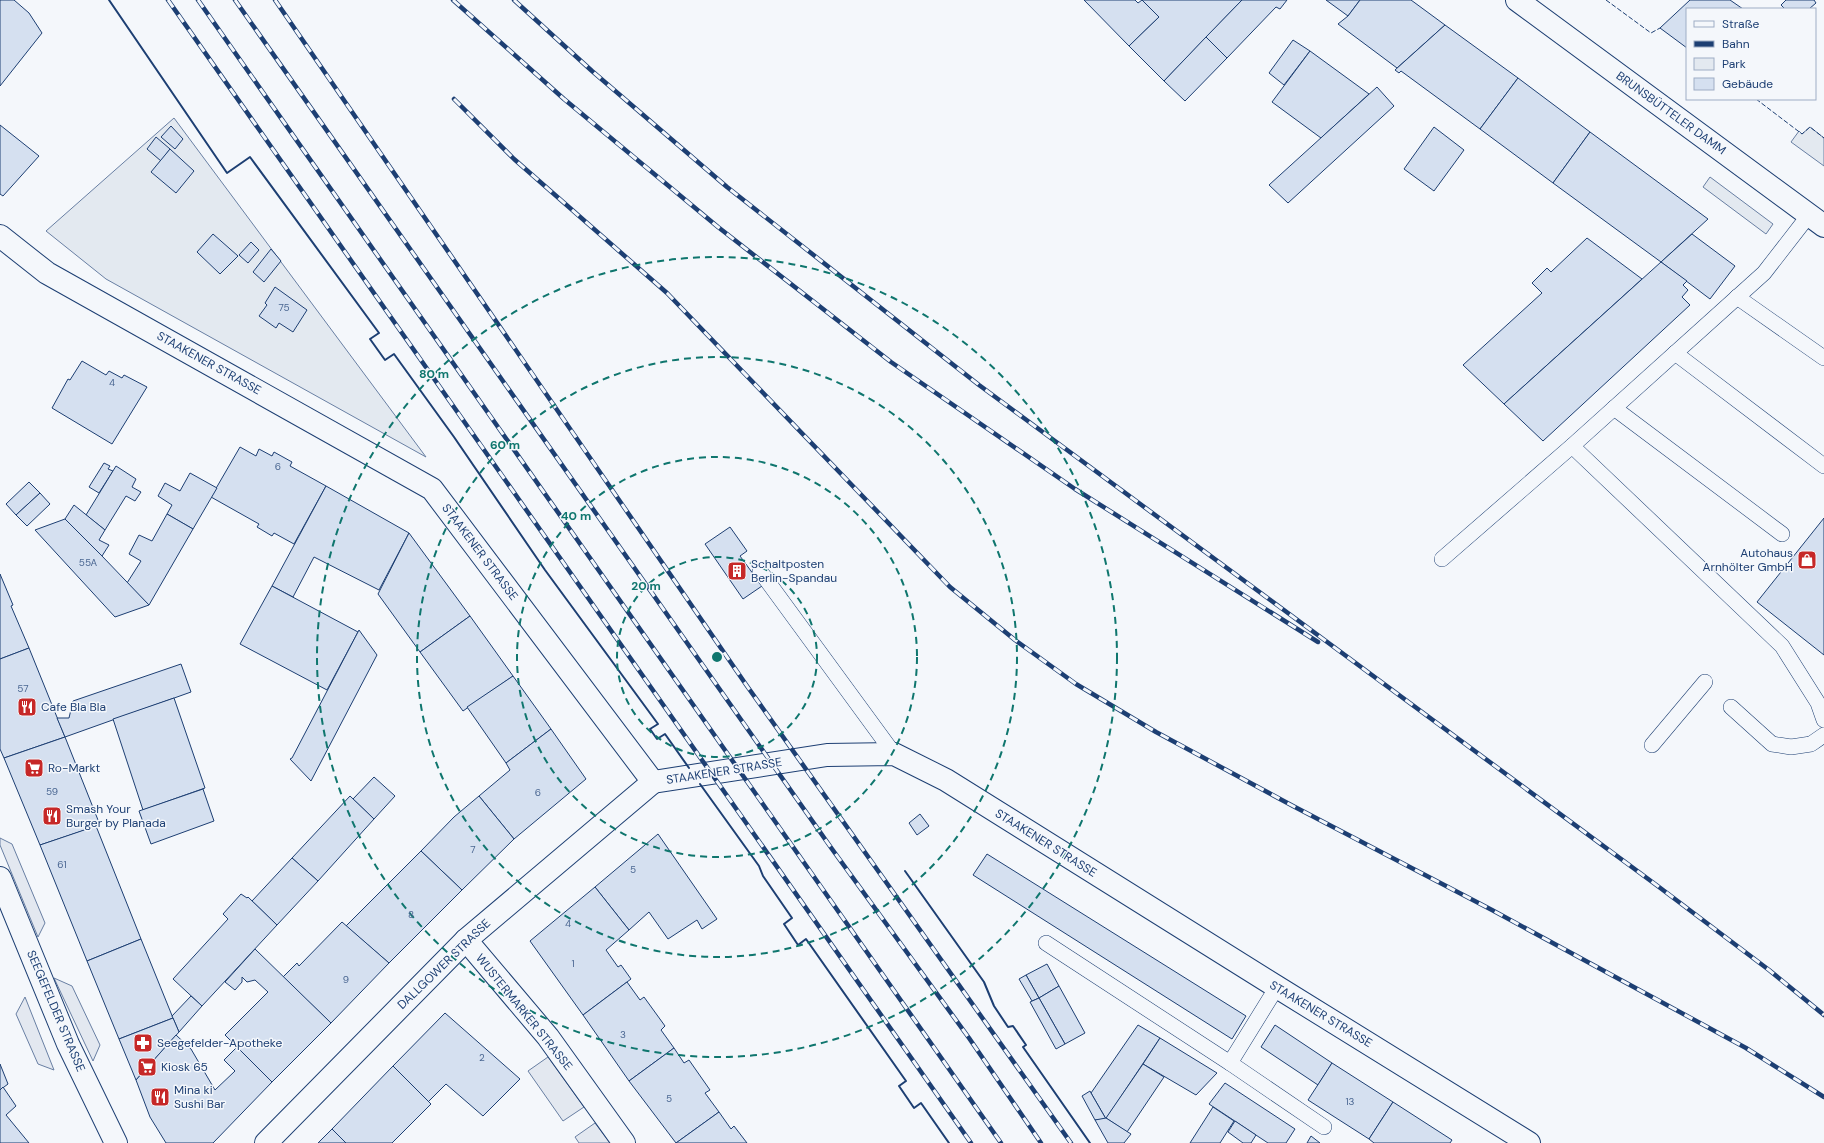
<svg xmlns="http://www.w3.org/2000/svg" width="1824" height="1143" font-family="'DM Sans',sans-serif">
  <style>
    .green { fill: #e3e9f0; stroke: #687fa3 }
    .parking { fill: #e3e8f0; stroke: #687fa3 }
    .building { fill: #d5e0f0; stroke: #1d3f73 }
    .lines { fill: none; stroke-linecap: round; stroke-linejoin: round }
    .service-casing { stroke: #1d3f73; stroke-width: 16 }
    .minor-casing { stroke: #1d3f73; stroke-width: 24 }
    .tertiary-casing { stroke: #1d3f73; stroke-width: 24 }
    .secondary-casing { stroke: #1d3f73; stroke-width: 24 }
    .service { stroke: #f4f7fb; stroke-width: 15 }
    .minor { stroke: #f4f7fb; stroke-width: 22 }
    .tertiary { stroke: #f4f7fb; stroke-width: 22 }
    .secondary { stroke: #f4f7fb; stroke-width: 22 }
    .rail-casing { stroke: #1d3f73; stroke-width: 4.5 }
    .rail { stroke: #f4f7fb; stroke-width: 3; stroke-dasharray: 9; stroke-linecap: butt }
    .fence { stroke: #1d3f73; stroke-width: 1; stroke-dasharray: 5 2; stroke-linecap: butt }
    .wall { stroke: #1d3f73; stroke-width: 2 }
    .ring { fill: none; stroke: #0f766e; stroke-width: 2; stroke-dasharray: 7 5 }
    .labels { text-anchor: middle; stroke-width: 3; stroke-linejoin: round; paint-order: stroke }
    .number-label { font-size: 10px; fill: #4b6792 }
    .street-label { font-size: 12px; fill: #1d3f73; stroke: #f4f7fb }
    .poi-label { font-size: 12px; fill: #1d3f73; stroke: #f4f7fb; text-anchor: start }
    .centre { fill: #0f766e; stroke: #f4f7fb; stroke-width: 2 }
    .ring-label { font-size: 12px; text-anchor: middle; font-weight: bold; fill: #0f766e; stroke: #f4f7fb; stroke-width: 3; stroke-linejoin: round; paint-order: stroke }
  </style>
  <rect width="100%" height="100%" fill="#f4f7fb"/>
  <g class="green">
    <path d="M174,118L426,457L106,279L46,231Z"/>
    <path d="M1810,127L1824,138V166L1791,142L1799,131L1802,134Z"/>
    <path d="M1710,177L1773,224L1766,234L1703,187Z"/>
  </g>
  <g class="parking">
    <path d="M0,838L12,844L45,923L38,937L0,845Z"/>
    <path d="M54,978L72,986L100,1045L93,1061Z"/>
    <path d="M25,997L54,1070L38,1064L16,1014Z"/>
    <path d="M548,1057L584,1107L563,1121L528,1071Z"/>
    <path d="M595,1123L610,1143H579L575,1137Z"/>
  </g>
  <g class="building">
    <path d="M0,0H14L29,13L42,33L0,86Z"/>
    <path d="M1084,0H1135L1138,3L1142,0L1159,17L1129,46Z"/>
    <path d="M1142,0H1242L1164,81L1129,46L1159,17Z"/>
    <path d="M1242,0H1287L1280,9L1276,7L1227,58L1206,37Z"/>
    <path d="M1326,0H1360L1348,16Z"/>
    <path d="M1360,0H1411L1445,25L1397,68L1338,24L1348,16Z"/>
    <path d="M1690,0H1730L1743,9H1687V48L1660,28Z"/>
    <path d="M1786,0H1814L1816,3L1809,9H1785L1781,5Z"/>
    <path d="M1445,25L1518,78L1480,129L1401,71L1399,73L1395,70Z"/>
    <path d="M1206,37L1227,58L1185,101L1164,81Z"/>
    <path d="M1293,40L1310,51L1284,85L1269,73Z"/>
    <path d="M1310,51L1369,94L1321,138L1272,102Z"/>
    <path d="M1518,78L1590,132L1553,183L1480,129Z"/>
    <path d="M1377,87L1394,106L1288,203L1269,185Z"/>
    <path d="M0,125L39,156L3,196L0,194Z"/>
    <path d="M171,126L183,139L175,149L161,137Z"/>
    <path d="M1434,127L1464,150L1434,191L1404,169Z"/>
    <path d="M1590,132L1708,219L1661,262L1553,183Z"/>
    <path d="M156,137L170,149L161,161L147,149Z"/>
    <path d="M170,149L194,171L176,193L151,172Z"/>
    <path d="M213,234L238,256L220,274L197,252Z"/>
    <path d="M1692,234L1735,266L1710,299L1661,262Z"/>
    <path d="M1587,238L1642,279L1504,404L1463,365L1542,293L1532,283L1547,268L1551,272Z"/>
    <path d="M251,242L259,250L248,263L239,255Z"/>
    <path d="M271,249L281,261L264,282L253,272Z"/>
    <path d="M1661,262L1687,281L1683,285L1688,290L1682,297L1690,305L1543,441L1504,404Z"/>
    <path d="M275,287L307,310L293,332L279,323L276,328L259,316L267,305L265,303Z"/>
    <path d="M82,361L106,375L109,371L122,378L124,375L147,387L112,444L52,408L68,379L70,380Z"/>
    <path d="M240,447L256,456L259,449L272,456L274,452L292,462L290,466L326,486L294,544L274,533L272,536L257,527L259,524L211,497Z"/>
    <path d="M104,463L110,466L108,469L113,471L99,493L89,487Z"/>
    <path d="M116,466L136,479L132,487L141,492L135,501L126,496L105,530L86,515Z"/>
    <path d="M190,473L217,488L193,529L167,514L172,505L158,496L165,483L180,491Z"/>
    <path d="M29,482L40,493L16,515L6,504Z"/>
    <path d="M326,486L409,533L379,590L314,557L293,597L272,586Z"/>
    <path d="M40,493L50,504L27,526L16,515Z"/>
    <path d="M74,505L105,530L99,540L109,545L102,556L65,519Z"/>
    <path d="M167,514L193,529L149,605L127,583L141,561L129,554L139,535L152,541Z"/>
    <path d="M1824,518V655L1757,602Z"/>
    <path d="M65,519L102,556L149,605L115,617L35,530Z"/>
    <path d="M730,527L747,551L740,556L762,586L743,599L705,544Z"/>
    <path d="M409,533L470,616L420,652L378,594Z"/>
    <path d="M0,574L13,605L11,606L29,648L0,659Z"/>
    <path d="M272,586L358,632L327,690L240,644Z"/>
    <path d="M470,616L513,676L463,711L420,652Z"/>
    <path d="M359,630L377,655L311,781L290,759L292,758Z"/>
    <path d="M29,648L65,737L4,758L0,749V659Z"/>
    <path d="M181,664L191,692L65,737L57,718H69L73,701Z"/>
    <path d="M513,676L551,729L506,763L467,707Z"/>
    <path d="M174,698L205,788L143,810L113,719Z"/>
    <path d="M551,729L586,779L514,839L479,796L510,770L506,763Z"/>
    <path d="M65,737L100,825L40,845L4,758Z"/>
    <path d="M374,777L395,796L374,819L353,799Z"/>
    <path d="M203,789L214,821L151,844L139,811Z"/>
    <path d="M350,796L374,819L318,881L292,858Z"/>
    <path d="M479,796L514,839L462,890L421,851L454,817Z"/>
    <path d="M920,814L929,826L917,835L909,823Z"/>
    <path d="M96,826L141,939L87,961L40,845Z"/>
    <path d="M658,834L717,919L702,929L697,920L668,939L649,912L629,930L595,887Z"/>
    <path d="M421,851L462,890L389,963L346,926Z"/>
    <path d="M987,854L1246,1016L1232,1039L973,875Z"/>
    <path d="M292,858L318,881L277,925L252,901Z"/>
    <path d="M595,887L629,930L606,950L618,967L621,965L631,979L583,1015L530,941Z"/>
    <path d="M241,894L247,898L248,897L277,925L202,1006L173,979L228,919L223,914Z"/>
    <path d="M342,922L389,963L331,1023L283,977L297,963L299,966Z"/>
    <path d="M141,939L173,1018L119,1039L87,961Z"/>
    <path d="M255,949L331,1023L272,1082L225,1035L268,992L255,980L247,982L242,977V982L235,990L225,982Z"/>
    <path d="M1047,964L1059,986L1039,998L1026,975Z"/>
    <path d="M1026,975L1039,998L1032,1001L1019,979Z"/>
    <path d="M627,982L640,1000L644,997L665,1026L661,1030L674,1048L629,1081L583,1015Z"/>
    <path d="M1059,986L1085,1033L1065,1044L1039,998Z"/>
    <path d="M191,996L202,1006L179,1032L172,1016Z"/>
    <path d="M1039,998L1065,1044L1056,1049L1030,1002Z"/>
    <path d="M445,1013L520,1079L483,1116L446,1084L428,1102L393,1066Z"/>
    <path d="M173,1018L179,1032L136,1080L119,1039Z"/>
    <path d="M1138,1025L1160,1038L1106,1119L1091,1093Z"/>
    <path d="M1275,1025L1332,1063L1318,1085L1261,1047Z"/>
    <path d="M176,1035L191,1049L215,1090L235,1071L224,1060L237,1047L272,1082L213,1143H166L150,1117L136,1080Z"/>
    <path d="M1160,1038L1217,1073L1196,1095L1143,1064Z"/>
    <path d="M674,1048L684,1063L689,1060L710,1090L705,1093L719,1112L676,1143L629,1081Z"/>
    <path d="M1332,1063L1393,1102L1369,1139L1308,1100Z"/>
    <path d="M0,1064L8,1084L0,1090Z"/>
    <path d="M1143,1064L1164,1077L1127,1132L1106,1118Z"/>
    <path d="M393,1066L431,1104L392,1143H346L332,1129Z"/>
    <path d="M1225,1083L1295,1129L1286,1143H1268L1209,1104Z"/>
    <path d="M3,1087L16,1106L6,1115L29,1143H0V1090Z"/>
    <path d="M1090,1091L1091,1093L1106,1119L1095,1120L1082,1096Z"/>
    <path d="M1393,1102L1452,1140L1450,1143H1374L1369,1139Z"/>
    <path d="M1213,1107L1234,1121L1220,1143H1190Z"/>
    <path d="M719,1112L731,1129L734,1126L747,1143H676Z"/>
    <path d="M1106,1118L1131,1134L1124,1143H1108L1095,1120Z"/>
    <path d="M1235,1121L1256,1135L1251,1143H1243L1228,1132Z"/>
    <path d="M332,1129L346,1143H318Z"/>
    <path d="M1311,1136L1320,1143H1307Z"/>
  </g>
  <g class="lines">
    <g class="service-casing">
      <g id="service">
        <path d="M1737,297L1824,358"/>
        <path d="M1675,353L1824,466"/>
        <path d="M1614,408L1782,534"/>
        <path d="M1572,446L1782,646L1818,703L1824,720"/>
        <path d="M1442,559L1572,446L1764,273L1809,215"/>
        <path d="M760,571L894,754"/>
        <path d="M1731,707L1772,744L1791,747L1811,744L1824,735"/>
        <path d="M1652,745L1705,682"/>
        <path d="M1046,943L1230,1063L1277,987"/>
        <path d="M1230,1063L1324,1127"/>
      </g>
    </g>
    <g class="minor-casing">
      <g id="minor">
        <path d="M0,236L47,273L432,489L653,782"/>
        <path d="M653,782L827,755L894,754L946,780L1277,987L1529,1143"/>
        <path d="M466,940L548,1037L624,1143"/>
        <path d="M266,1143L466,940L653,782"/>
      </g>
    </g>
    <g class="tertiary-casing">
      <path id="tertiary" d="M0,878L68,1044L116,1143"/>
    </g>
    <g class="secondary-casing">
      <path id="secondary" d="M1517,0L1824,226"/>
    </g>
    <use href="#service" class="service"/>
    <use href="#minor" class="minor"/>
    <use href="#tertiary" class="tertiary"/>
    <use href="#secondary" class="secondary"/>
    <g class="rail-casing">
      <g id="rail">
        <path d="M168,0L971,1143"/>
        <path d="M198,0L1001,1143"/>
        <path d="M235,0L832,849L969,1038L1041,1143"/>
        <path d="M275,0L747,686L1071,1143"/>
        <path d="M453,0L564,99L718,227L891,362L1075,489L1318,642"/>
        <path d="M514,0L592,71L727,187L979,385L1659,887L1769,970L1824,1015"/>
        <path d="M454,99L514,159L667,293L950,587L1015,640L1076,684L1156,732L1293,806L1492,910L1746,1048L1824,1097"/>
      </g>
    </g>
    <use href="#rail" class="rail"/>
    <g class="fence">
      <path d="M1606,0L1651,33L1660,28"/>
      <path d="M1756,99L1802,134L1810,127L1824,138"/>
    </g>
    <g class="wall">
      <path d="M109,0L227,173L250,157L379,333L370,339L385,360L394,354L454,437L545,570L658,724L650,729L657,739L665,734L689,768"/>
      <path d="M700,784L759,866L763,876L792,918L784,924L798,945L806,939L906,1081L899,1086L914,1108L921,1103L949,1143"/>
      <path d="M905,871L984,982L994,1006L1008,1027L1013,1026L1026,1045L1023,1047L1090,1143"/>
    </g>
  </g>
  <g class="ring">
    <circle cx="717" cy="657" r="100"/>
    <circle cx="717" cy="657" r="200"/>
    <circle cx="717" cy="657" r="300"/>
    <circle cx="717" cy="657" r="400"/>
  </g>
  <defs>
    <g id="shop-square" transform="scale(1)"><rect x="-9" y="-9" width="18" height="18" rx="4" fill="#c62828" stroke="#f4f7fb"/><path d="M-5-2.5h2.3a2.7 3.5 0 0 1 5.4 0H5L5.5 6h-11ZM-1.5-2.5h3a1.5 2.3 0 0 0-3 0Z" fill="#fff"/></g>
    <g id="building-square" transform="scale(1)"><rect x="-9" y="-9" width="18" height="18" rx="4" fill="#c62828" stroke="#f4f7fb"/><path d="M-4-6H4V6H1V3H-1V6H-4ZM-2.5-4.3h1.7v1.8h-1.7ZM.8-4.3h1.7v1.8H.8ZM-2.5-1h1.7V.8h-1.7ZM.8-1h1.7V.8H.8Z" fill="#fff"/></g>
    <g id="restaurant-square" transform="scale(1)"><rect x="-9" y="-9" width="18" height="18" rx="4" fill="#c62828" stroke="#f4f7fb"/><path d="M-5-6h1v4h1v-4h1v4h1v-4h1v5L-1.5 .5V6h-2V.5L-5-1ZM5-6V6H3V1.5H1.5Q1.5-4 5-6Z" fill="#fff"/></g>
    <g id="supermarket-square" transform="scale(1)"><rect x="-9" y="-9" width="18" height="18" rx="4" fill="#c62828" stroke="#f4f7fb"/><path d="M-6-5.5h2.5l.6 2H6L4.5 2H-2.5L-4.4-4H-6ZM-1.5 3.2a1.3 1.3 0 1 0 .1 0ZM3 3.2a1.3 1.3 0 1 0 .1 0Z" fill="#fff"/></g>
    <g id="pharmacy-square" transform="scale(1)"><rect x="-9" y="-9" width="18" height="18" rx="4" fill="#c62828" stroke="#f4f7fb"/><path d="M-2-6h4v4h4v4h-4v4h-4v-4h-4v-4h4Z" fill="#fff"/></g>
  </defs>
  <g fill-rule="evenodd">
    <use href="#shop-square" x="1807" y="560"/>
    <use href="#building-square" x="737" y="571"/>
    <use href="#restaurant-square" x="27" y="707"/>
    <use href="#supermarket-square" x="34" y="768"/>
    <use href="#restaurant-square" x="52" y="816"/>
    <use href="#pharmacy-square" x="143" y="1043"/>
    <use href="#supermarket-square" x="147" y="1067"/>
    <use href="#restaurant-square" x="160" y="1097"/>
  </g>
  <g class="labels">
    <g class="number-label">
      <text x="284" y="311">75</text>
      <text x="112" y="386">4</text>
      <text x="278" y="470">6</text>
      <text x="88" y="566">55A</text>
      <text x="23" y="692">57</text>
      <text x="52" y="795">59</text>
      <text x="538" y="796">6</text>
      <text x="473" y="853">7</text>
      <text x="62" y="868">61</text>
      <text x="633" y="873">5</text>
      <text x="411" y="918">8</text>
      <text x="568" y="927">4</text>
      <text x="573" y="967">1</text>
      <text x="346" y="983">9</text>
      <text x="623" y="1038">3</text>
      <text x="482" y="1061">2</text>
      <text x="669" y="1102">5</text>
      <text x="1350" y="1105">13</text>
    </g>
    <g class="street-label">
      <text transform="translate(1671 113) rotate(36)" y="4">BRUNSBÜTTELER DAMM</text>
      <text transform="translate(209 363) rotate(29)" y="4">STAAKENER STRASSE</text>
      <text transform="translate(480 552) rotate(53)" y="4">STAAKENER STRASSE</text>
      <text transform="translate(724 771) rotate(-9)" y="4">STAAKENER STRASSE</text>
      <text transform="translate(1046 843) rotate(32)" y="4">STAAKENER STRASSE</text>
      <text transform="translate(444 964) rotate(-44)" y="4">DALLGOWER STRASSE</text>
      <text transform="translate(56 1011) rotate(67)" y="4">SEEGEFELDER STRASSE</text>
      <text transform="translate(524 1012) rotate(51)" y="4">WUSTERMARKER STRASSE</text>
      <text transform="translate(1321 1014) rotate(31)" y="4">STAAKENER STRASSE</text>
    </g>
    <g class="poi-label">
      <text x="1793" y="557" text-anchor="end">Autohaus<tspan x="1793" dy="14">Arnhölter GmbH</tspan></text>
      <text x="751" y="568">Schaltposten<tspan x="751" dy="14">Berlin-Spandau</tspan></text>
      <text x="41" y="711">Cafe Bla Bla</text>
      <text x="48" y="772">Ro-Markt</text>
      <text x="66" y="813">Smash Your<tspan x="66" dy="14">Burger by Planada</tspan></text>
      <text x="157" y="1047">Seegefelder-Apotheke</text>
      <text x="161" y="1071">Kiosk 65</text>
      <text x="174" y="1094">Mina ki<tspan x="174" dy="14">Sushi Bar</tspan></text>
    </g>
  </g>
  <circle cx="717" cy="657" r="6" class="centre"/>
  <g class="ring-label">
    <text x="434" y="378">80 m</text>
    <text x="505" y="449">60 m</text>
    <text x="576" y="520">40 m</text>
    <text x="646" y="590">20 m</text>
  </g>
  <rect x="1686" y="8" width="130" height="92" fill="#f4f7fb" stroke="#9eadc5"/>
  <rect x="1694" y="21" width="20" height="6" fill="#f4f7fb" stroke="#9eadc5"/>
  <text x="1722" y="28" font-size="12" fill="#1d3f73">Straße</text>
  <rect x="1694" y="41" width="20" height="6" fill="#1d3f73" stroke="#9eadc5"/>
  <text x="1722" y="48" font-size="12" fill="#1d3f73">Bahn</text>
  <rect x="1694" y="58" width="20" height="12" fill="#e3e9f0" stroke="#9eadc5"/>
  <text x="1722" y="68" font-size="12" fill="#1d3f73">Park</text>
  <rect x="1694" y="78" width="20" height="12" fill="#d5e0f0" stroke="#9eadc5"/>
  <text x="1722" y="88" font-size="12" fill="#1d3f73">Gebäude</text>
</svg>
